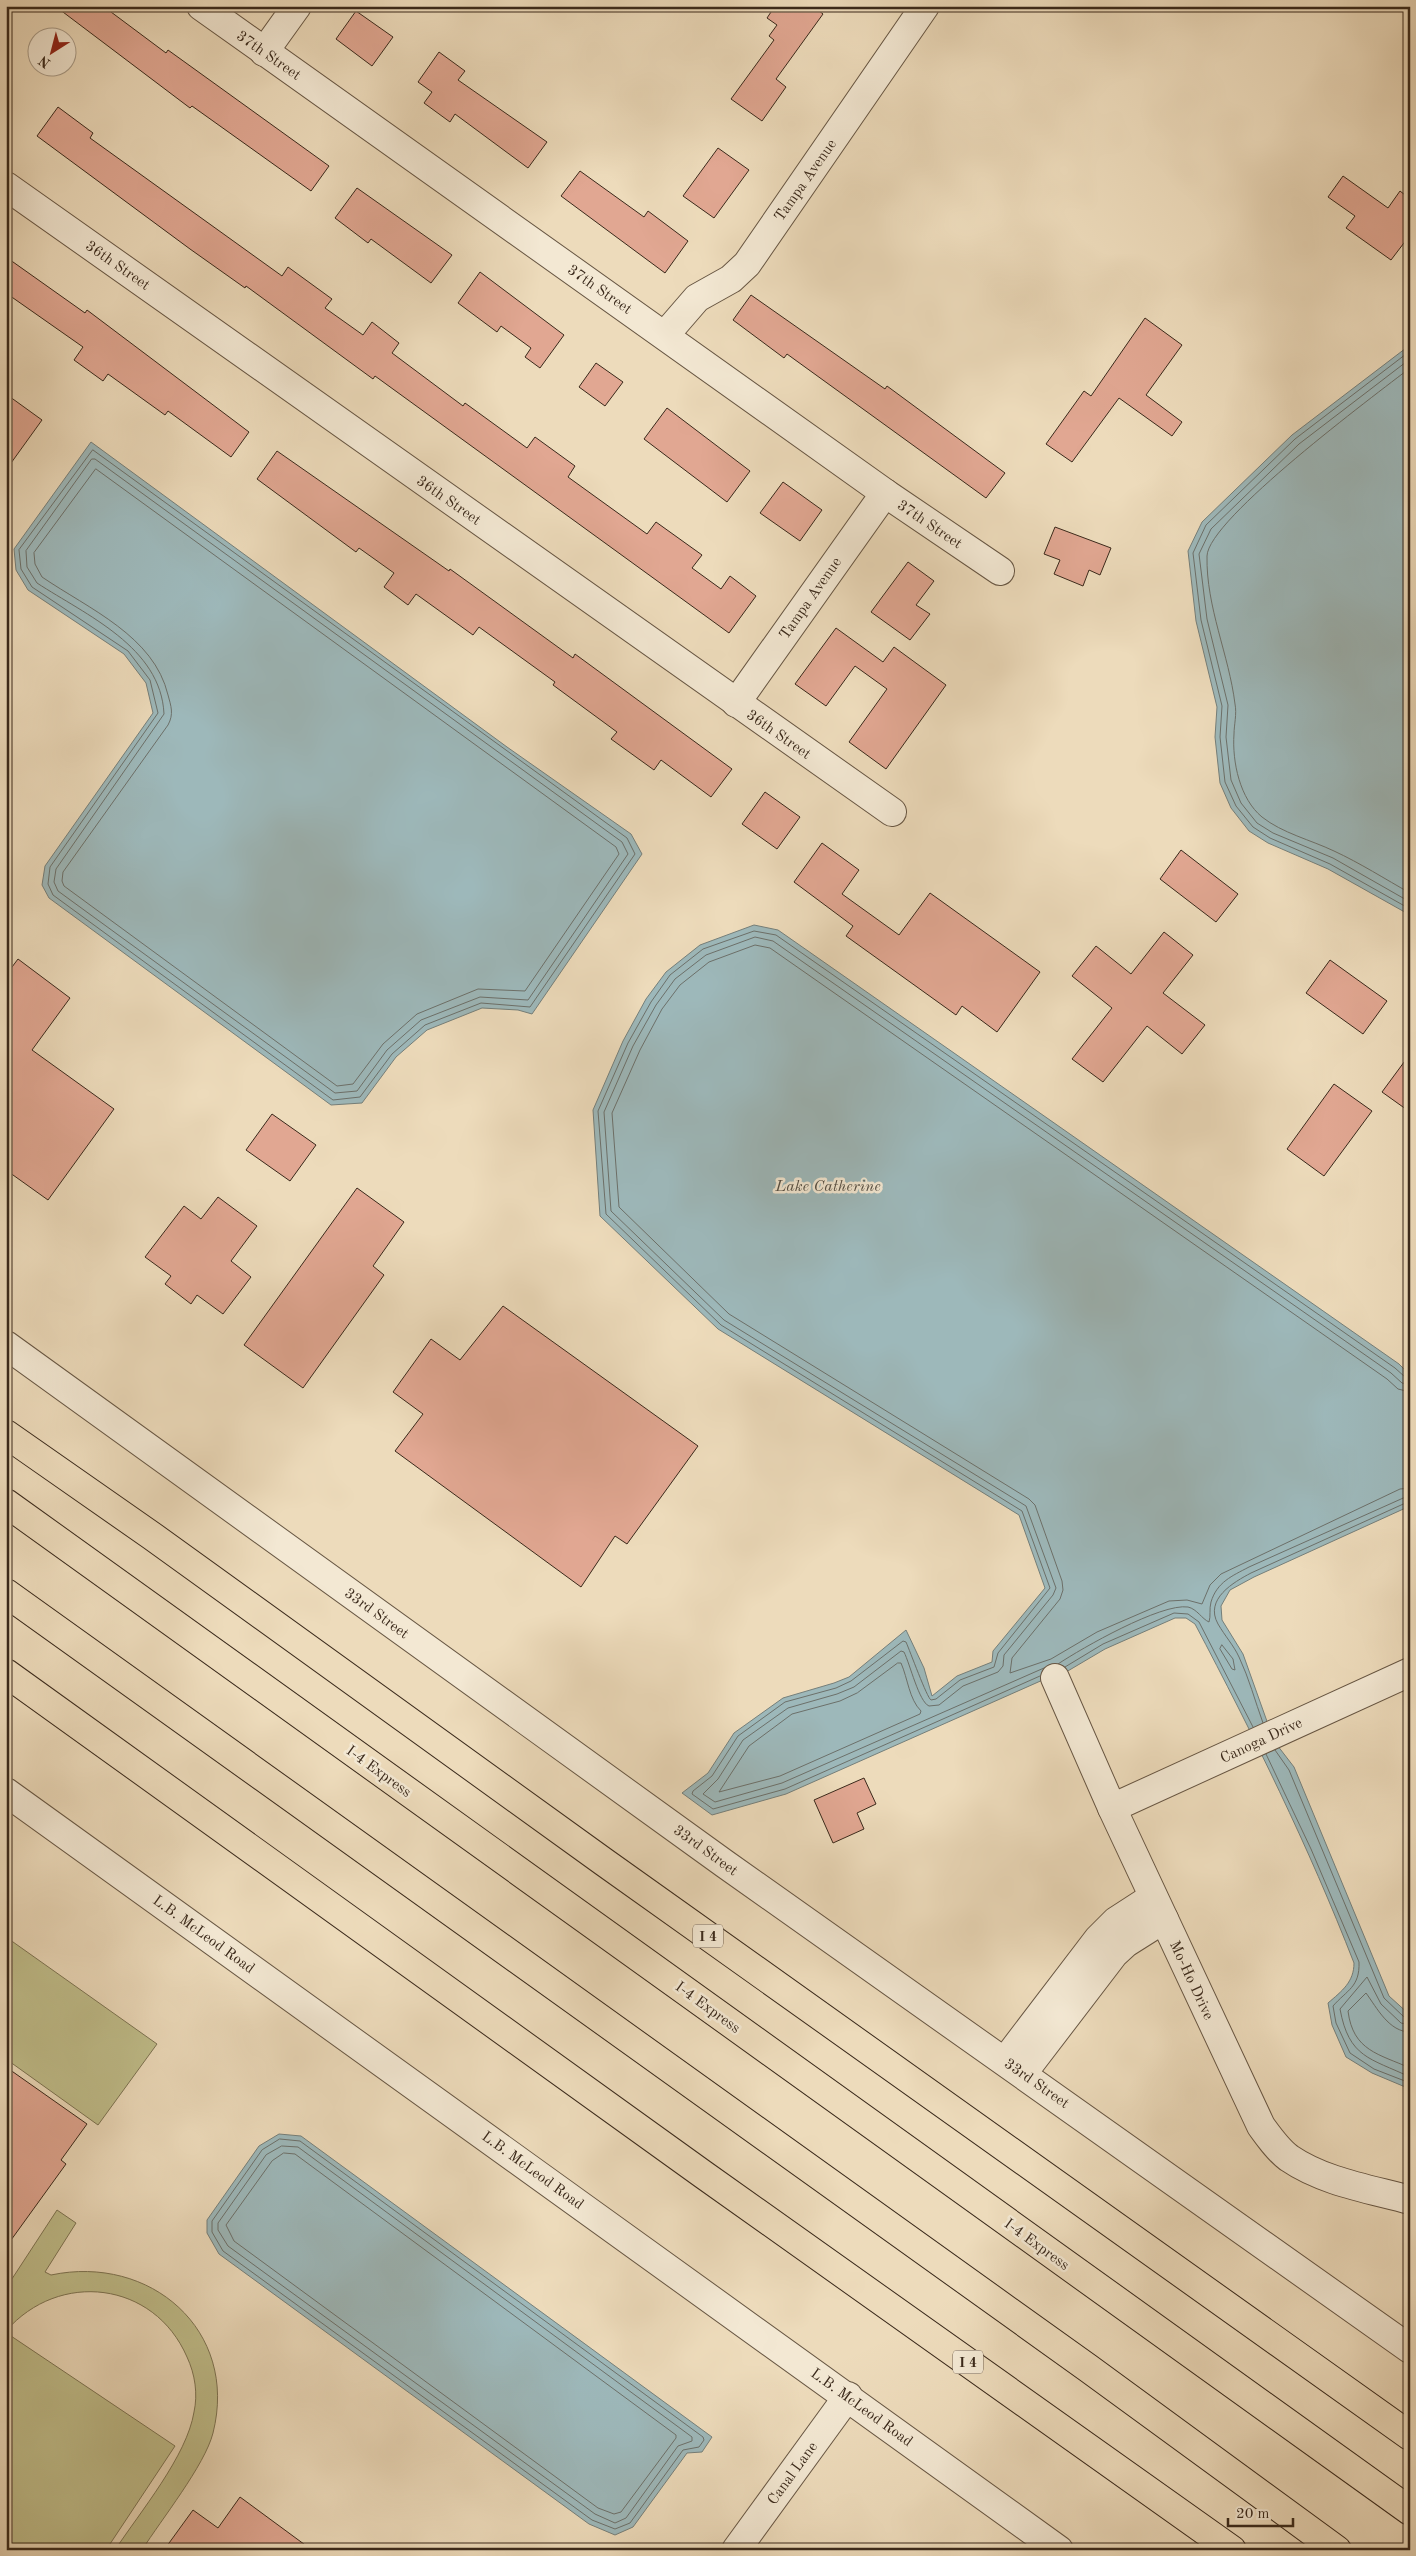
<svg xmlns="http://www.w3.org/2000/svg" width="1416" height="2556" font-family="'Old Standard TT',serif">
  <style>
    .green { fill: #c0be8b; stroke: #7d7453 }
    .water { fill: #9db8ba; stroke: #757f7a }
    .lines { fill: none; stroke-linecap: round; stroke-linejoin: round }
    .shore { stroke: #6c706a; stroke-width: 1 }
    .building { fill: #e1a792; stroke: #3a291b }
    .minor-casing { stroke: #675643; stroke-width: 30 }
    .highway-casing { stroke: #3a291b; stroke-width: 30 }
    .minor { stroke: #f3e8d3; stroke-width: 28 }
    .highway { stroke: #eddbbb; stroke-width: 28 }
    .labels { text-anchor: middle; stroke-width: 5; stroke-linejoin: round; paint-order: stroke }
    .shield { fill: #f3e8d3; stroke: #726252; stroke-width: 1 }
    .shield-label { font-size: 14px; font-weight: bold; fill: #3a291b }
    .street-label { font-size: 15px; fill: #3a291b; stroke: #f3e8d3 }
    .water-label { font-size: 16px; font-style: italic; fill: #534d43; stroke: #f3e8d3 }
  </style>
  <rect width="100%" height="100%" fill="#eddbbb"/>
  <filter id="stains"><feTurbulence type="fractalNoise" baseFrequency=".004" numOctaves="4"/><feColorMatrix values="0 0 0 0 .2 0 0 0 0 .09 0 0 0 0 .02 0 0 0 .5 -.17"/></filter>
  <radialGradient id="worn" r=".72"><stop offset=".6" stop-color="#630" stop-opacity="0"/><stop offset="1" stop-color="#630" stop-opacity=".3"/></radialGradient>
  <g class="green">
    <path d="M6,1937L157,2044L98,2125L6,2059Z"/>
    <path d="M57,2210L76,2223L45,2272L51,2275C150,2254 239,2330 213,2433C205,2465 161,2520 142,2550H115C140,2512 187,2456 194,2412C198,2394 195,2374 187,2357C154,2281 59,2270 6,2331V2288Z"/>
    <path d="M11,2336L175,2446L106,2550H6V2344Z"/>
  </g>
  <g class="water">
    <path d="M1410,345V915L1328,869L1268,843L1249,831L1231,808L1220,783L1215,737L1217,707L1196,621L1188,551L1202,522L1292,435Z"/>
    <path d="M91,442L507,747L631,834L642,854L532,1014L518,1010L482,1008L427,1030L396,1057L362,1103L331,1105L49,898L42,885L45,866L153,713L146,683L124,654L28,590L16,570L14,549Z"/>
    <path d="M754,925L778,930L1399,1364L1410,1375V1506L1254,1577L1230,1590L1221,1606L1222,1620L1243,1654L1274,1741L1294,1767L1389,1996L1410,2015V2089L1372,2073L1346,2057L1332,2025L1328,2003C1342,1991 1354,1982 1354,1963C1309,1847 1253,1734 1195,1624L1186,1618H1175L1105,1649L1061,1675L1045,1679L786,1794L712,1815L682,1793L708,1773L734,1733L783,1698L834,1683L849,1677L906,1630L924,1668L932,1696L957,1676L992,1662L993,1651L1045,1588L1019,1515L718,1329L600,1216L593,1110L623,1041L646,999L666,972L700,945Z"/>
    <path d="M279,2134L301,2136L712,2437L702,2452L687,2453L633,2527L615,2535L589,2524L219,2254L207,2233V2220L259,2146Z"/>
  </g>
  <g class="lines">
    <g class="shore">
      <path d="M1410,351L1295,439L1206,525L1193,553L1201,620L1222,706L1220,737L1225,782L1236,806L1253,827L1270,838L1330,864L1410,909"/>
      <path d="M1410,359L1299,444L1211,529L1199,554L1207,619L1228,705L1226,737L1231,780L1241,803L1257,823L1273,833L1333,858L1410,902"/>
      <path d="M1410,368C1375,395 1208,519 1207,556C1206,607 1229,655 1235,704C1237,714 1234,725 1234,734C1232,762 1240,799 1262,817C1282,833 1311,840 1334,851C1360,863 1385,879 1410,893"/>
      <path d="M93,450L627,838L635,854L530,1007L481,1003L425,1025L392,1054L360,1097L333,1100L53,895L48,884L50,867L158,713L150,680L128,651L32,587L21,569L19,550Z"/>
      <path d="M92,459H95L622,842L628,854L528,1000L480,997L421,1020L387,1050L357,1091L335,1093L58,891L54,882L56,869L164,714C161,647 86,615 37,583L27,567L26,551Z"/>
      <path d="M96,469L616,847L619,854L525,991L478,989L417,1014L383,1044L353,1084L337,1086L64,886L62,881L63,872L168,725C174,714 171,706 168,695C154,636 89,609 42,577L35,564L34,553Z"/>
      <path d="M1410,1392L1398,1389L1387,1379L770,948L755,945L709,962L680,985L662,1009L640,1050L612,1113L619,1207L729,1314L1029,1499L1035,1505L1062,1581L1063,1590L1060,1599L1012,1658L1010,1673L1051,1659L1097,1632L1169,1601L1187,1600L1202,1604L1210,1585L1221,1574L1400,1489L1410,1488"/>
      <path d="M1222,1645L1233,1659L1235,1670L1232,1669L1220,1649Z"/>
      <path d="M898,1663H901C908,1679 909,1699 921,1711L920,1714L780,1776L719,1792L749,1746L792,1714L840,1701L857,1693Z"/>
      <path d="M1058,1664C1082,1648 1161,1603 1188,1607C1197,1609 1202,1619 1209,1622C1211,1616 1209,1609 1211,1602C1217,1582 1232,1576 1249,1567L1410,1495"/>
      <path d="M1065,1667L1103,1644L1174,1613L1188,1614L1199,1622L1253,1727"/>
      <path d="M1044,1668L782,1783L715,1802L703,1794L718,1779L743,1740L788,1708L837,1694L854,1687L901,1651L904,1652C910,1664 919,1702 929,1706L939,1705L963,1686L998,1672L1003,1666L1004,1655L1053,1595L1056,1588L1026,1506L724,1320L611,1211L604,1112L633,1046L656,1005L675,979L706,955L755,937L773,941L1391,1373L1402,1383L1410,1385"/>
      <path d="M1040,1676L785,1789L713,1809L692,1794L693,1791L712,1776L738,1736L785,1702L836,1688L851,1681L903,1641L906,1642C910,1651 927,1698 931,1700L936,1699L960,1680L994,1667L998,1653L1050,1588L1022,1511L721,1325L606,1214L598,1111L628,1043L651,1002L670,975L703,949L754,931L776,935L1395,1368L1405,1377L1410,1378"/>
      <path d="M1263,1723C1255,1701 1249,1678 1239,1657C1234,1646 1225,1636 1218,1624C1204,1599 1234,1582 1251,1573L1410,1501"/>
      <path d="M1275,1750L1289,1770L1384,1998L1404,2017L1410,2019"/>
      <path d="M1266,1754L1311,1849L1359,1962C1360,1987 1347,1990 1333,2006L1336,2023L1350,2053L1374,2069L1410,2083"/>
      <path d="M1410,2025L1401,2023L1381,2004L1367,1977L1340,2009C1349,2058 1370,2058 1410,2077"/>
      <path d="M1410,2032C1389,2032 1377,2008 1366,1993L1348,2011C1353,2051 1379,2054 1410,2068"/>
      <path d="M280,2139L300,2141L703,2437L704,2440L699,2447L683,2450L630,2523L615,2529L592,2520L223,2251L212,2232V2221L262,2150Z"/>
      <path d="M282,2146L298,2147L692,2437V2441L678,2446L626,2518L615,2523L595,2514L228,2246L218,2230V2223L266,2155Z"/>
      <path d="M284,2153L295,2154L676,2435V2438L621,2512L614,2514L598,2508L234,2241L226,2225L272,2161Z"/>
    </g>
  </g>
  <g class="building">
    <path d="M55,6H103L166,53L168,50L329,166L311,191L192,106L190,108Z"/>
    <path d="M775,6H813L823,14L776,79L786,87L762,121L731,99L774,40L769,36L777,25L767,18Z"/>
    <path d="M356,11L393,37L372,66L336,39Z"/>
    <path d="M439,52L465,71L458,80L547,142L528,168L455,114L450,122L424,103L432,92L418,82Z"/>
    <path d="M58,107L93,133L90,138L282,276L288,267L332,299L325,308L363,335L372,322L399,343L392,353L463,406L465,403L527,448L535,437L575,466L568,477L647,534L656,522L702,555L692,568L721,589L730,576L756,596L729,633L375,376L373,379L246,286L245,288L190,249L37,136Z"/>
    <path d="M718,148L749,170L714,218L683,196Z"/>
    <path d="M580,171L644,217L648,211L688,241L665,273L561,196Z"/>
    <path d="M1343,176L1388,208L1400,191L1410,199V235L1391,260L1346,228L1355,216L1328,197Z"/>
    <path d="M357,188L452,255L431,283L371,239L368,243L335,218Z"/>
    <path d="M6,257L85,313L87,310L249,432L231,457L168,411L165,415L108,374L103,381L74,360L83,347L6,293Z"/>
    <path d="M480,272L564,335L540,368L525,357L531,348L501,326L497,332L458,303Z"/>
    <path d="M751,295L885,389L887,386L1005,473L986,498L787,354L784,358L733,320Z"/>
    <path d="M1145,318L1182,345L1146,395L1182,422L1172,436L1119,398L1072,462L1046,444L1084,391L1091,396Z"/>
    <path d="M596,363L623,382L605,406L579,387Z"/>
    <path d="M6,394L42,420L6,470Z"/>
    <path d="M667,408L750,471L727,502L644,439Z"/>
    <path d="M277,451L449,571L450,569L573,658L575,654L732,769L711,797L661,760L654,770L611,739L617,732L553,685L555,682L479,627L473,635L416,594L408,605L384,587L394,573L359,548L356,552L257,479Z"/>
    <path d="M783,482L822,510L800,541L760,513Z"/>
    <path d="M1055,527L1111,548L1100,575L1089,570L1083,586L1054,574L1060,560L1044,554Z"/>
    <path d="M908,562L934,581L916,605L930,614L910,640L871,612Z"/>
    <path d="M836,628L883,662L894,647L946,685L886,769L849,742L887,689L855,666L826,706L795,684Z"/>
    <path d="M765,792L800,817L777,849L742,824Z"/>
    <path d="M822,843L859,870L842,894L899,935L930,893L1040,972L997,1032L962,1006L956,1015L846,936L853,926L794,882Z"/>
    <path d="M1181,850L1238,894L1216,922L1160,879Z"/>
    <path d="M1164,932L1193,955L1163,993L1205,1025L1182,1054L1147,1026L1103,1082L1072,1059L1112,1008L1072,976L1096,946L1131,974Z"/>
    <path d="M18,959L70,998L32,1050L114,1109L48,1200L6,1170V975Z"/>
    <path d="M1330,960L1387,1001L1363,1034L1306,993Z"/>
    <path d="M1410,1054V1112L1382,1092Z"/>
    <path d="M1334,1084L1372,1111L1324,1176L1287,1149Z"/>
    <path d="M272,1114L316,1145L290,1181L246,1150Z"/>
    <path d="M357,1188L404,1222L373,1266L384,1275L303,1388L244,1345Z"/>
    <path d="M218,1197L257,1226L231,1261L251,1277L223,1314L197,1295L191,1304L165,1284L171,1276L145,1257L184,1206L201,1219Z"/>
    <path d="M503,1306L698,1446L627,1544L615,1536L581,1587L395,1451L423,1414L393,1392L431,1339L460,1360Z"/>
    <path d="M864,1778L876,1804L857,1813L864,1829L833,1843L814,1800Z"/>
    <path d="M6,2067L87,2124L61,2160L66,2164L6,2247Z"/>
    <path d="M240,2497L312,2550H164L193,2510L218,2528Z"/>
  </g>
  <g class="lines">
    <g class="minor-casing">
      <g id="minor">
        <path d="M201,6L885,493L1000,571"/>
        <path d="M264,52L297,6"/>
        <path d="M6,186L892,812"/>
        <path d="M665,335L697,298L731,279L747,264L925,6"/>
        <path d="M736,703L885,493"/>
        <path d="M6,1345L725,1864L1410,2349"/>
        <path d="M1055,1678L1112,1808L1261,2126C1269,2137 1278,2150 1289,2158C1324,2182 1370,2189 1410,2200"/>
        <path d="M6,1792L1059,2550"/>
        <path d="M1112,1808L1410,1672"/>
        <path d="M1005,2061L1098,1939L1116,1921L1153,1897"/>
        <path d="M1023,2073L1114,1954L1126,1943L1164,1919"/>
        <path d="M736,2550L848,2396"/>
      </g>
    </g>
    <g class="highway-casing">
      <g id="highway">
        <path d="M6,1434L152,1536L604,1862L1410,2436"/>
        <path d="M6,1503L1410,2511"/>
        <path d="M6,1593L1088,2368L1337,2550"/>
        <path d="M6,1673L704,2175L1232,2550"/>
      </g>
    </g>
    <use href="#minor" class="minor"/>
    <use href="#highway" class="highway"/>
  </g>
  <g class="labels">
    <g class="shield">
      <rect x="693" y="1924.5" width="30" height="23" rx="4"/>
      <rect x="953" y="2350.5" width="30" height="23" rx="4"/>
    </g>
    <g class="shield-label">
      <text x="708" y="1941">I 4</text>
      <text x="968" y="2367">I 4</text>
    </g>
    <g class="street-label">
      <text transform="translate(269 55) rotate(35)" y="5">37th Street</text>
      <text transform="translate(805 180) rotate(-55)" y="5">Tampa Avenue</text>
      <text transform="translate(118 265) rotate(35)" y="5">36th Street</text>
      <text transform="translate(600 289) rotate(35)" y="5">37th Street</text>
      <text transform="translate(449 500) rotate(35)" y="5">36th Street</text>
      <text transform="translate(930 524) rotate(34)" y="5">37th Street</text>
      <text transform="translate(810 598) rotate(-55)" y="5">Tampa Avenue</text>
      <text transform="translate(779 734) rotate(35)" y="5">36th Street</text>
      <text transform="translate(377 1613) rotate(36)" y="5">33rd Street</text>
      <text transform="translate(1261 1740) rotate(-25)" y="5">Canoga Drive</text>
      <text transform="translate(379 1771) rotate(36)" y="5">I-4 Express</text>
      <text transform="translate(706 1850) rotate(36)" y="5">33rd Street</text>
      <text transform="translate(204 1934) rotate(36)" y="5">L.B. McLeod Road</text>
      <text transform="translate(1192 1980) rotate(65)" y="5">Mo-Ho Drive</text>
      <text transform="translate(708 2007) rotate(36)" y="5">I-4 Express</text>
      <text transform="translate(1037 2083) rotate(35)" y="5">33rd Street</text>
      <text transform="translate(533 2170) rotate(36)" y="5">L.B. McLeod Road</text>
      <text transform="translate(1037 2244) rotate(36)" y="5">I-4 Express</text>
      <text transform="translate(862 2407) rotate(36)" y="5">L.B. McLeod Road</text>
      <text transform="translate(792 2473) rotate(-54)" y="5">Canal Lane</text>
    </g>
    <g class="water-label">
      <text x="828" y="1191">Lake Catherine</text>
    </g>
  </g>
  <rect width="1416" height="2556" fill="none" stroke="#eddbbb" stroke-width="25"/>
  <rect x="8" y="8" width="1401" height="2541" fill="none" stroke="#3a291b" stroke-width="2.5"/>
  <rect x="12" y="12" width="1391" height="2531" fill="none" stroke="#3a291b"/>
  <g transform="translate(52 52) rotate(216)"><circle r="24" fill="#f3e8d3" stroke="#a99c89"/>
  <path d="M0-4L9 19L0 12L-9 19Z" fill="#8f2418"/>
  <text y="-8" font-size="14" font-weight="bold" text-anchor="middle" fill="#3a291b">N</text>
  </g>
  <path d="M1228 2518v8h65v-8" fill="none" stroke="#3a291b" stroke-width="2.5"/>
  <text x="1236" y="2518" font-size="15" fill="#3a291b" stroke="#f3e8d3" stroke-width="4" paint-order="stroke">20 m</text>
  <rect width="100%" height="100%" filter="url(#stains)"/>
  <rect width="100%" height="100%" fill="url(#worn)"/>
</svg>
